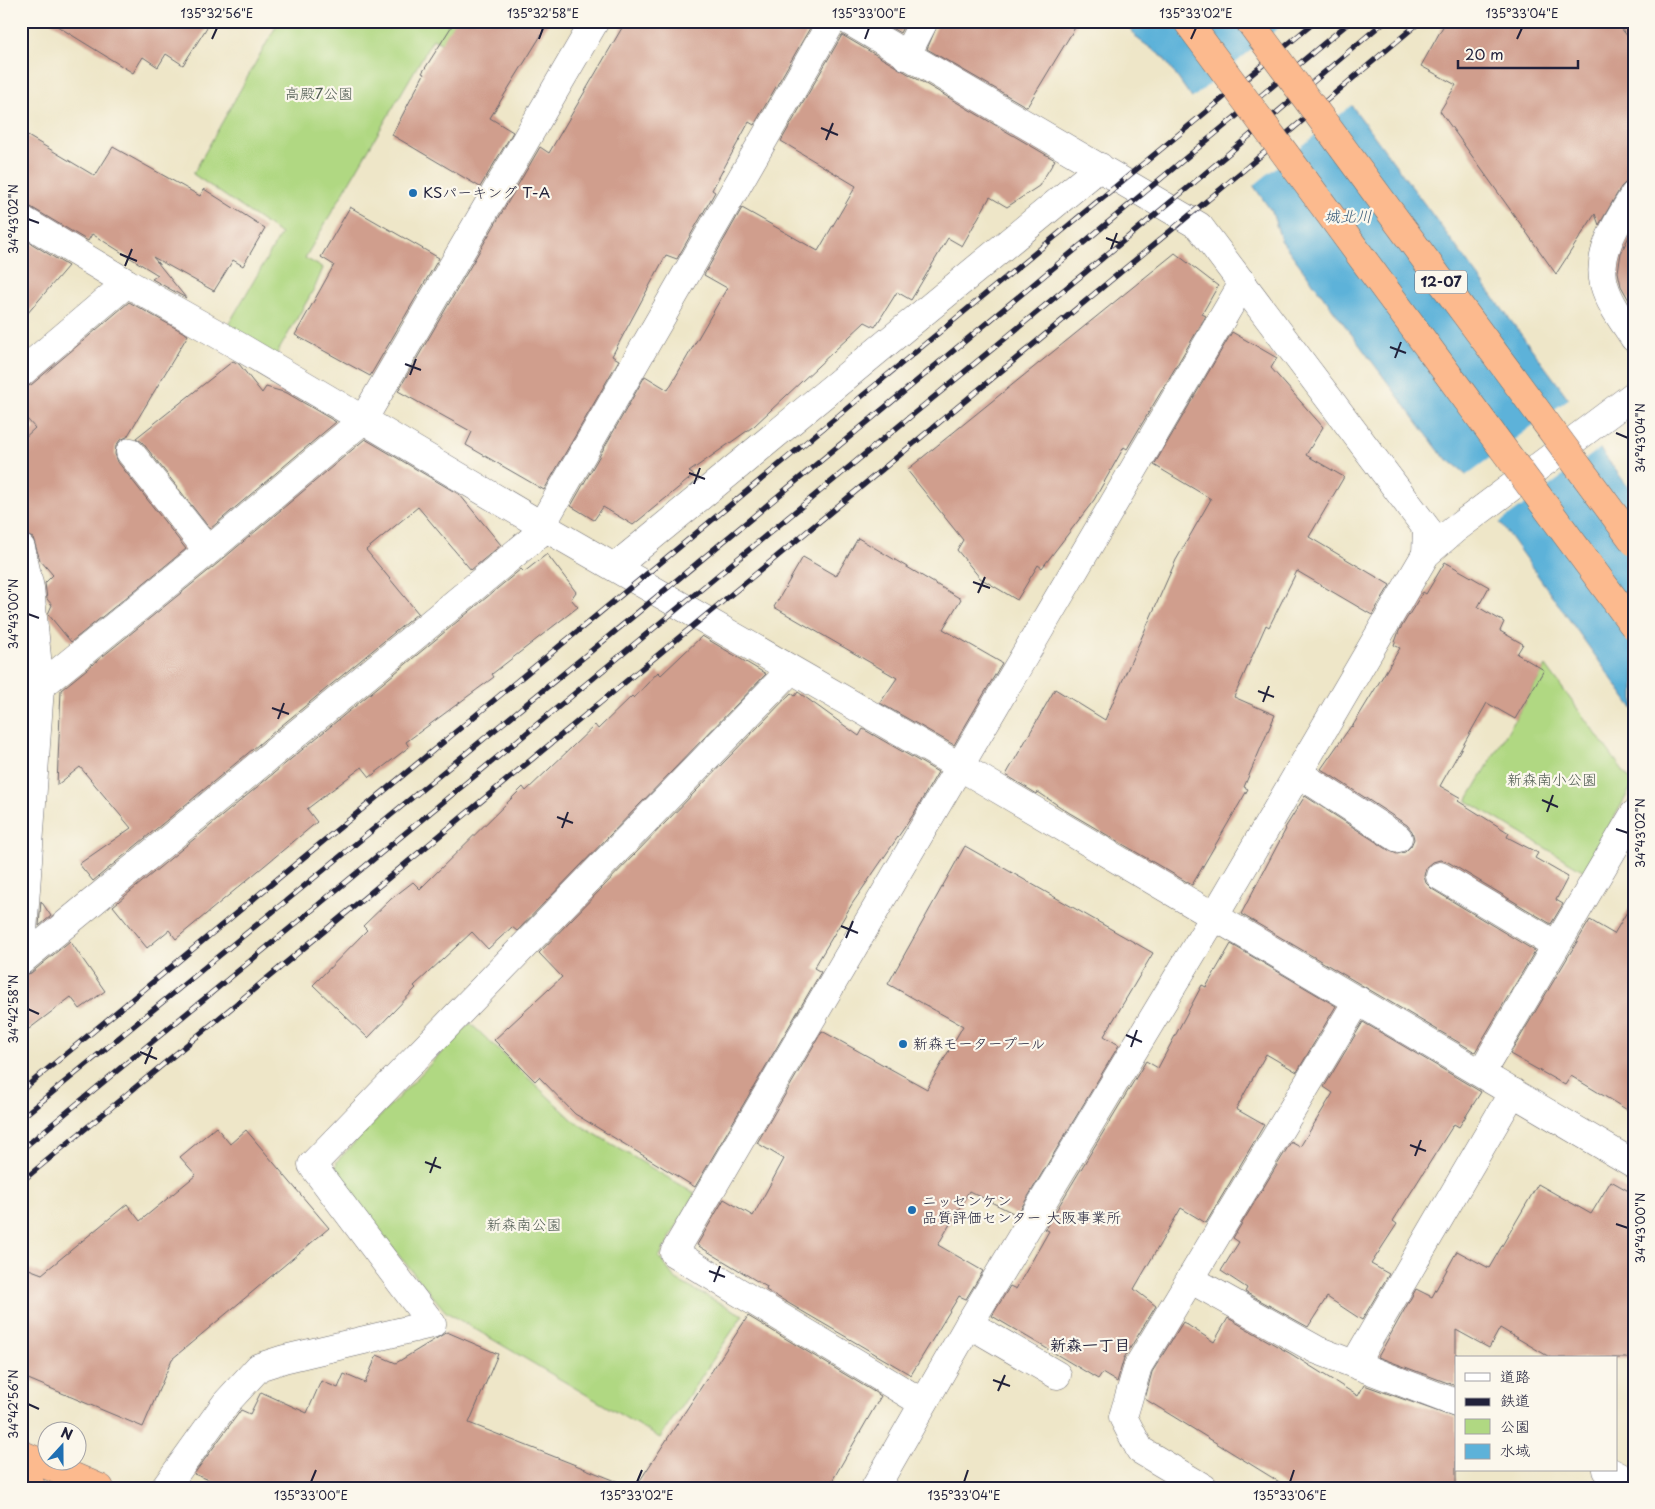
<svg xmlns="http://www.w3.org/2000/svg" width="1655" height="1509" font-family="'Playpen Sans','Klee One',sans-serif">
  <style>
    .green { fill: #b0d882; stroke: #697d5e }
    .water { fill: #5db2d9; stroke: #406a8a }
    .pier { fill: #eee6c8 }
    .building { fill: #d09e8d }
    .lines { fill: none; stroke-linecap: round; stroke-linejoin: round }
    .minor-casing { stroke: #69676c; stroke-width: 29 }
    .highway-casing { stroke: #69676c; stroke-width: 29 }
    .minor { stroke: #fff; stroke-width: 28 }
    .highway { stroke: #fcba8e; stroke-width: 28 }
    .rail-casing { stroke: #22223b; stroke-width: 5.5 }
    .rail { stroke: #fbf7ec; stroke-width: 4; stroke-dasharray: 11; stroke-linecap: butt }
    .highway-bridge-casing { stroke: #69676c; stroke-width: 29; stroke-linecap: butt }
    .highway-bridge { stroke: #fcba8e; stroke-width: 28 }
    .ticks { fill: none; stroke: #22223b; stroke-width: 2 }
    .poi-dot { fill: #1f6fb2; stroke: #fbf7ec; stroke-width: 2 }
    .labels { text-anchor: middle; stroke-width: 4.5; stroke-linejoin: round; paint-order: stroke }
    .shield { fill: #fbf7ec; stroke: #636270; stroke-width: 1 }
    .shield-label { font-size: 14px; font-weight: bold; fill: #22223b }
    .park-label { font-size: 15px; fill: #4d5950; stroke: #fbf7ec }
    .poi-label { font-size: 15px; fill: #22223b; stroke: #fbf7ec; text-anchor: start }
    .water-label { font-size: 16px; font-style: italic; fill: #3a5c7a; stroke: #fbf7ec }
    .neighbourhood-label { font-size: 16px; font-weight: bold; fill: #22223b; stroke: #fbf7ec }
    .neatline { fill: none; stroke: #22223b; stroke-width: 2 }
    .ticks-label { font-size: 12px; text-anchor: middle; fill: #22223b }
  </style>
  <rect width="100%" height="100%" fill="#fbf7ec"/>
  <filter id="ink" filterUnits="userSpaceOnUse"><feTurbulence type="fractalNoise" baseFrequency=".02" numOctaves="2"/><feDisplacementMap in="SourceGraphic" scale="10" xChannelSelector="R" yChannelSelector="G"/><feConvolveMatrix kernelMatrix="1 2 1 2 8 2 1 2 1" color-interpolation-filters="sRGB"/></filter>
  <filter id="wash" filterUnits="userSpaceOnUse"><feTurbulence type="fractalNoise" baseFrequency=".0096" numOctaves="4" result="noise"/><feDisplacementMap in="SourceGraphic" scale="20" xChannelSelector="R" yChannelSelector="G"/><feGaussianBlur stdDeviation="1.12" result="paint"/><feColorMatrix in="noise" values="0 0 0 0 0 0 0 0 0 0 0 0 0 0 0 0 0 1.4 0 .05"/><feComposite in="paint" operator="in"/></filter>
  <g filter="url(#wash)">
    <rect width="100%" height="100%" fill="#eee6c8"/>
    <g class="green">
      <path d="M279,21H475L457,52L433,39L305,258L323,268L315,287L276,355L227,327L281,234L193,174Z"/>
      <path d="M1546,666L1633,784L1584,871L1467,801Z"/>
      <path d="M470,1023L575,1122L695,1194L659,1257L676,1280L743,1315L660,1438L446,1312L335,1179L337,1161Z"/>
    </g>
    <path class="water" d="M1125,21H1289L1571,402L1602,452L1634,495V710L1463,471L1442,455L1281,240L1272,212L1163,57L1138,39Z"/>
    <g class="pier">
      <path d="M1287,21H1292L1353,104L1252,187L1190,100Z"/>
      <path d="M1571,397L1602,447L1498,524L1464,477Z"/>
    </g>
    <g id="blocks">
      <g class="building">
        <path d="M49,21H211L183,65L166,54L158,67L143,57L133,73Z"/>
        <path d="M455,21H550L490,118L513,132L480,187L392,135L424,74L422,73Z"/>
        <path d="M626,21H814L754,125L749,122L712,190L715,192L677,259L666,255L612,356L619,360L544,490L466,445L472,432L398,391L540,147L549,153Z"/>
        <path d="M880,21H906L900,33Z"/>
        <path d="M939,21H1079L1027,107L927,49Z"/>
        <path d="M1446,21H1615L1634,44V179L1626,182L1621,187L1599,225L1595,214L1556,274L1440,111L1456,85L1421,66Z"/>
        <path d="M842,35L1055,160L1039,186L1007,207L990,197L962,246L948,238L911,300L897,292L875,327L865,322L754,426L689,472L694,475L633,525L603,507L594,520L571,506L645,376L668,390L727,288L704,275L742,208L818,251L856,186L781,141Z"/>
        <path d="M21,132L95,176L113,147L200,196L204,189L265,228L243,266L233,260L214,291L153,257L186,298L152,279L158,275L92,234L88,241L29,206L21,203Z"/>
        <path d="M350,207L439,258L370,376L295,335L334,265L321,257Z"/>
        <path d="M1634,226V309L1621,286L1618,272L1621,253Z"/>
        <path d="M21,237L68,266L21,321Z"/>
        <path d="M1175,253L1218,286L1202,314L1206,316L1127,449L1124,447L1094,500L1042,568L1038,565L1017,600L980,578L957,550L963,540L907,470Z"/>
        <path d="M129,302L188,335L127,437L120,440L116,446L115,454L118,462L186,549L71,642L48,614L52,605L47,599L45,583L53,575L40,560L33,538L21,533V441L35,428L21,412V388L31,385Z"/>
        <path d="M1232,332L1277,358L1271,368L1323,427L1306,455L1344,477L1309,537L1390,585L1372,615L1297,571L1269,627L1266,625L1234,697L1275,715L1244,787L1248,789L1192,885L1068,812L1038,792L1037,794L1006,775L1055,689L1105,720L1176,560L1211,499L1154,465Z"/>
        <path d="M233,361L239,364L262,393L266,387L287,393L336,422L210,529L142,442L136,438Z"/>
        <path d="M365,439L460,495L501,545L471,570L418,507L366,550L418,613L93,881L79,864L131,828L80,767L57,785L61,690L218,563Z"/>
        <path d="M858,538L961,599L943,629L1002,663L954,745L880,703L897,678L774,607L803,557L836,576Z"/>
        <path d="M547,554L576,592L571,599L578,607L492,674L494,677L406,742L409,747L370,777L362,767L307,809L317,822L176,939L169,930L147,948L113,906L521,569L524,572Z"/>
        <path d="M1445,562L1489,587L1478,607L1504,622L1500,631L1523,644L1517,654L1544,670L1515,719L1487,703L1440,786L1461,798L1458,801L1509,833L1507,837L1538,853L1535,858L1568,877L1556,900L1563,904L1551,924L1448,862L1440,860L1433,862L1426,868L1424,876L1426,883L1432,889L1535,951L1475,1052L1241,914L1286,829L1285,828L1305,796L1390,851L1397,854L1405,852L1411,846L1414,839L1412,831L1407,825L1321,769L1351,726L1352,727L1400,648L1394,645L1399,631L1423,592L1426,594Z"/>
        <path d="M702,636L766,674L517,931L512,927L488,949L472,932L414,986L416,988L368,1038L313,985L367,930L363,926L391,899L413,882L420,889L523,787L526,791L595,725L598,729L632,696L634,698L658,672L661,675Z"/>
        <path d="M798,692L859,736L863,729L938,772L913,815L852,904L814,968L821,972L695,1187L575,1114L539,1077L535,1081L494,1040L562,977L539,953L791,693L795,696Z"/>
        <path d="M965,846L1153,953L1104,1036L1119,1045L1017,1215L969,1191L938,1245L983,1271L966,1299L959,1296L911,1375L766,1290L767,1287L697,1245L724,1199L753,1216L784,1159L757,1143L822,1031L927,1089L963,1026L888,984Z"/>
        <path d="M1634,900V1114L1571,1076L1565,1085L1510,1054L1590,920L1614,934Z"/>
        <path d="M41,901L51,916L39,926Z"/>
        <path d="M70,941L105,991L80,1009L71,997L21,1035V976L31,973Z"/>
        <path d="M1231,944L1336,1006L1297,1072L1266,1054L1236,1109L1264,1125L1206,1223L1181,1208L1134,1289L1156,1306L1124,1358L1117,1382L1102,1373L1098,1379L992,1316L1010,1286L1016,1289L1049,1231L1045,1229L1146,1061L1158,1068L1202,985L1206,987Z"/>
        <path d="M1363,1022L1481,1092L1459,1127L1454,1124L1393,1221L1397,1224L1371,1264L1389,1274L1362,1320L1327,1297L1308,1327L1245,1292L1247,1288L1221,1271L1239,1242L1233,1238L1291,1142L1300,1147L1333,1093L1324,1087Z"/>
        <path d="M216,1127L230,1144L246,1130L329,1228L172,1359L143,1427L21,1376V1266L42,1274L127,1204L140,1221L196,1175L180,1157Z"/>
        <path d="M1611,1181L1634,1194V1358H1551L1500,1328L1489,1348L1456,1330V1386L1378,1357L1416,1289L1432,1297L1457,1251L1489,1268L1538,1184L1591,1214Z"/>
        <path d="M748,1316L881,1396L828,1488H635Z"/>
        <path d="M1228,1318L1291,1354L1358,1396L1364,1385L1456,1418V1488H1289L1145,1399L1152,1372L1183,1322L1214,1342Z"/>
        <path d="M447,1332L498,1354L469,1423L626,1485V1488H230L194,1474L241,1410L250,1414L261,1392L307,1413L321,1381L338,1388L344,1374L365,1383L377,1355L396,1363Z"/>
      </g>
    </g>
  </g>
  <g filter="url(#ink)">
    <use href="#blocks" fill-opacity="0" stroke="#69676c" stroke-width="1"/>
    <g class="lines">
      <g class="minor-casing">
        <g id="minor">
          <path d="M849,21L1199,226L1427,529L1426,554"/>
          <path d="M906,56L924,21"/>
          <path d="M1634,195C1619,220 1596,252 1604,284C1609,303 1623,321 1634,338"/>
          <path d="M21,219L127,283L242,348L546,528L971,773L1634,1164"/>
          <path d="M21,373L127,283"/>
          <path d="M130,452L208,551"/>
          <path d="M21,548L30,588L40,687L21,961"/>
          <path d="M615,567L1100,167"/>
          <path d="M21,702L208,551L363,420L595,21"/>
          <path d="M1298,773L1398,838"/>
          <path d="M1440,876L1556,945"/>
          <path d="M21,961L546,528L548,514L832,21"/>
          <path d="M1481,1073L1634,814"/>
          <path d="M1190,1279L1317,1350L1456,1403"/>
          <path d="M969,1324L1057,1375"/>
          <path d="M1355,1363L1513,1092"/>
          <path d="M923,1403L674,1253L1243,283"/>
          <path d="M1607,1470L1634,1484"/>
          <path d="M165,1488L226,1403L259,1367L284,1359L432,1324L312,1165L791,670"/>
          <path d="M875,1488L969,1324L1214,917L1426,554L1454,530L1634,395"/>
          <path d="M1204,1488L1140,1450L1123,1417L1138,1366L1358,1000"/>
        </g>
      </g>
      <g class="highway-casing">
        <g id="highway">
          <path d="M21,1454L100,1488"/>
          <path d="M21,1484L32,1488"/>
        </g>
      </g>
      <use href="#minor" class="minor"/>
      <use href="#highway" class="highway"/>
      <g class="rail-casing">
        <g id="rail">
          <path d="M21,1091L1316,21"/>
          <path d="M21,1118L613,633L1351,21"/>
          <path d="M21,1150L1196,181L1385,21"/>
          <path d="M21,1182L1209,199L1421,21"/>
        </g>
      </g>
      <use href="#rail" class="rail"/>
      <g class="highway-bridge-casing">
        <g id="highway-bridge">
          <path d="M1187,21L1634,626"/>
          <path d="M1249,21L1634,542"/>
        </g>
      </g>
      <use href="#highway-bridge" class="highway-bridge"/>
    </g>
  </g>
  <path class="ticks" d="M212,39L217,28M539,39L543,28M865,39L869,28M1191,39L1196,28M1517,39L1522,28M821,128L838,135M826,140L833,123M28,219L39,223M1106,238L1122,244M1111,249L1117,233M120,254L137,261M125,266L132,249M1390,347L1406,353M1395,358L1401,342M405,364L421,370M410,375L416,359M1616,433L1628,438M689,473L705,479M694,484L700,468M973,582L990,588M978,593L985,577M28,614L39,618M1258,691L1274,697M1263,702L1269,686M272,708L289,714M278,719L284,703M1542,800L1558,807M1547,812L1553,795M557,817L573,823M562,828L568,812M1616,829L1628,833M841,926L858,933M846,938L853,921M28,1009L39,1014M1126,1035L1142,1042M1131,1047L1137,1030M140,1052L157,1059M145,1064L152,1047M1410,1145L1426,1151M1415,1156L1421,1140M425,1162L441,1168M430,1173L436,1157M1616,1224L1628,1228M709,1271L725,1277M714,1282L720,1266M993,1380L1010,1386M998,1391L1005,1375M28,1404L39,1409M311,1482L316,1470M637,1482L642,1470M964,1482L968,1470M1290,1482L1294,1470"/>
  <g class="poi-dot">
    <circle cx="413" cy="193" r="5"/>
    <circle cx="903" cy="1044" r="5"/>
    <circle cx="912" cy="1210" r="5"/>
  </g>
  <g class="labels">
    <rect class="shield" x="1415" y="270.5" width="52" height="23" rx="4"/>
    <g class="shield-label">
      <text x="1441" y="287">12-07</text>
    </g>
    <g class="park-label">
      <text x="319" y="99">高殿7公園</text>
      <text x="1552" y="785">新森南小公園</text>
      <text x="524" y="1230">新森南公園</text>
    </g>
    <g class="poi-label">
      <text x="423" y="198">KSパーキング T-A</text>
      <text x="913" y="1049">新森モータープール</text>
      <text x="922" y="1206">ニッセンケン<tspan x="922" dy="17">品質評価センター 大阪事業所</tspan></text>
    </g>
    <g class="water-label">
      <text x="1348" y="222">城北川</text>
    </g>
    <g class="neighbourhood-label">
      <text x="1090" y="1351">新森一丁目</text>
    </g>
  </g>
  <rect width="1655" height="1509" fill="none" stroke="#fbf7ec" stroke-width="55"/>
  <rect x="1455" y="1356" width="162" height="115" fill="#fbf7ec" stroke="#a4a2a5"/>
  <rect x="1465" y="1373" width="25" height="8" fill="#ffffff" stroke="#a4a2a5"/>
  <text x="1500" y="1382" font-size="15" fill="#22223b">道路</text>
  <rect x="1465" y="1398" width="25" height="8" fill="#22223b" stroke="#a4a2a5"/>
  <text x="1500" y="1406" font-size="15" fill="#22223b">鉄道</text>
  <rect x="1465" y="1419" width="25" height="15" fill="#b0d882" stroke="#a4a2a5"/>
  <text x="1500" y="1432" font-size="15" fill="#22223b">公園</text>
  <rect x="1465" y="1444" width="25" height="15" fill="#5db2d9" stroke="#a4a2a5"/>
  <text x="1500" y="1456" font-size="15" fill="#22223b">水域</text>
  <g transform="translate(62 1446) rotate(21)"><circle r="24" fill="#fbf7ec" stroke="#a4a2a5"/>
  <path d="M0-4L9 19L0 12L-9 19Z" fill="#1f6fb2"/>
  <text y="-8" font-size="14" font-weight="bold" text-anchor="middle" fill="#22223b">N</text>
  </g>
  <path d="M1458 60v8h120v-8" fill="none" stroke="#22223b" stroke-width="2.5"/>
  <text x="1465" y="60" font-size="15" fill="#22223b" stroke="#fbf7ec" stroke-width="4" paint-order="stroke">20 m</text>
  <rect x="28" y="28" width="1600" height="1454" class="neatline"/>
  <g class="ticks-label">
    <text x="217" y="18">135°32'56"E</text>
    <text x="543" y="18">135°32'58"E</text>
    <text x="869" y="18">135°33'00"E</text>
    <text x="1196" y="18">135°33'02"E</text>
    <text x="1522" y="18">135°33'04"E</text>
    <text transform="translate(14 219) rotate(-90)" y="4">34°43'02"N</text>
    <text transform="translate(1641 438) rotate(-90)" y="4">34°43'04"N</text>
    <text transform="translate(14 614) rotate(-90)" y="4">34°43'00"N</text>
    <text transform="translate(1641 833) rotate(-90)" y="4">34°43'02"N</text>
    <text transform="translate(14 1009) rotate(-90)" y="4">34°42'58"N</text>
    <text transform="translate(1641 1228) rotate(-90)" y="4">34°43'00"N</text>
    <text transform="translate(14 1404) rotate(-90)" y="4">34°42'56"N</text>
    <text x="311" y="1500">135°33'00"E</text>
    <text x="637" y="1500">135°33'02"E</text>
    <text x="964" y="1500">135°33'04"E</text>
    <text x="1290" y="1500">135°33'06"E</text>
  </g>
</svg>
